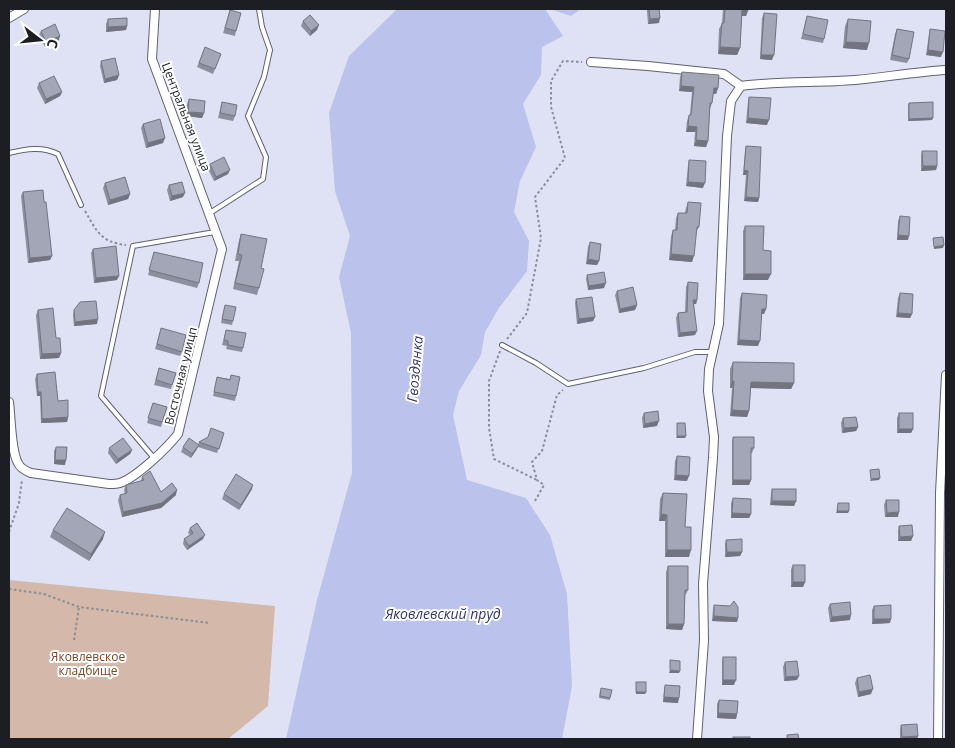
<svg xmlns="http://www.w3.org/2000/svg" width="955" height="748" font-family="'Open Sans',sans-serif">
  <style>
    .green { fill: #d4b9aa }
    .water { fill: #bbc2eb }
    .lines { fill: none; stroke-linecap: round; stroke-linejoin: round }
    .lane-casing { stroke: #5e6170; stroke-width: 6 }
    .street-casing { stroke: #5e6170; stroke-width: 10 }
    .path { stroke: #898c99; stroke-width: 2; stroke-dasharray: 2.5 2.5; stroke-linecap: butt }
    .lane { stroke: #fff; stroke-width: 4 }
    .street { stroke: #fff; stroke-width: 8 }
    .wall { fill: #8c8f9d }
    .shaded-wall { fill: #727480 }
    .building { fill: #a3a6b7; stroke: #727480 }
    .labels { text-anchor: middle; stroke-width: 4; stroke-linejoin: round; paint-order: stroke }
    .street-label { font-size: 12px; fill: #1c1e24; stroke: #fff }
    .park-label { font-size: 12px; fill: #7c4625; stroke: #fff }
    .water-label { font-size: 14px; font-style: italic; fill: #323669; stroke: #fff }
  </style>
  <rect width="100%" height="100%" fill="#dfe2f4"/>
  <path class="green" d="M9,580L275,606L268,706L228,739H9Z"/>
  <g class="water">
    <path d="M397,9H545L563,36L542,47L541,75L523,104L536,147L520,181L514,212L529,241L527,271L499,308L485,332L481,355L459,391L453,415L467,480L526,498L550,535L567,594L572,686L562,739H286L317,600L352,473L351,333L339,277L350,236L335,191L329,113L349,56Z"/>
    <path d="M550,9H581L571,16Z"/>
  </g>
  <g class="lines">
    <g class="lane-casing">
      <g id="lane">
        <path d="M9,153C26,149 42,146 58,154L81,205"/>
        <path d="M210,213L263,179L266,157L248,116L264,77L270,50L262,27L259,9"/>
        <path d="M502,345L536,363L568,384L644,368L695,352H713"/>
        <path d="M154,458L101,396L133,246L215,232"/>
      </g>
    </g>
    <g class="street-casing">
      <g id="street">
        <path d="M9,18L24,9"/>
        <path d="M591,62L648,66L724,74L741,86"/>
        <path d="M9,402C11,417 11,451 18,463C20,468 26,471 31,473L109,484C112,484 117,484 120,483C137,477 167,448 178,434L222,249L152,59L155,9"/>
        <path d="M697,739L704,640L703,584L713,458L714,437L708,391L709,369L719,324L727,136L731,101L741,86C779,81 817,83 855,80C886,77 916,72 946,70"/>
        <path d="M938,739L940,493L946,375"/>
      </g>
    </g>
    <g class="path">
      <path d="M85,211C97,231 100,242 126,245"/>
      <path d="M507,339L527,313L541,238L535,197L565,158L551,107V81L563,61L582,62"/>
      <path d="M500,351L489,381V428L494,459L537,480"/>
      <path d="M535,501L544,485L537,480L532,462L542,451L557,395L563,390"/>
      <path d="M9,532L19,503L22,479"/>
      <path d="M9,589L44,594L79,607L210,623"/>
      <path d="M74,640L79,607"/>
    </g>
    <use href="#lane" class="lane"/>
    <use href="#street" class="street"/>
  </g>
  <g class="wall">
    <path d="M647,9H649L659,23L648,24L647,11Z"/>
    <path d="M723,9H749L746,16H742L740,48L737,55L718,54L719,29L722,23Z"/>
    <path d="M230,10L236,31L235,36L223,33Z"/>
    <path d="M764,13L772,60L760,59L762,18Z"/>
    <path d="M807,16L824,39L823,43L801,39Z"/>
    <path d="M108,19L127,26L126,30L106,32V24Z"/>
    <path d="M848,19L867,50L843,48L845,26Z"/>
    <path d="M303,21L317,30L310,36L301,26Z"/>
    <path d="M897,29L909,59L907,63L890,60L895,34Z"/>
    <path d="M930,29L941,57L926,55L929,34Z"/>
    <path d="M41,31L59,40L45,47L39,35Z"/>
    <path d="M205,47L221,54L213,74L197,67Z"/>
    <path d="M101,61L119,75L117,80L104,83L100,66Z"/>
    <path d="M682,72L718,88L716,94H713L712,103L710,109L708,141L706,147L694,146L695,132H686L687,121L689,115H690L692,92L679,91L680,77Z"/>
    <path d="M39,83L62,92L60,96L45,104L37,88Z"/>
    <path d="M749,97L767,125L746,123L748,101Z"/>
    <path d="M189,99L204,113L202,118L186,116L187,104Z"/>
    <path d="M222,102L235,116L233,121L218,118Z"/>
    <path d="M909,103L932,120L908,121V105Z"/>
    <path d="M143,124L163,143L146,148L141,128Z"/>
    <path d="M746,146L759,198L758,202L744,201L746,175H743L745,151Z"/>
    <path d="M922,151L937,166L936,170L921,171V156Z"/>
    <path d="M689,160L703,188L686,186L688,165Z"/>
    <path d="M210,164L228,174L214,181L208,169Z"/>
    <path d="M105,183L130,194L128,199L108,205L103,188Z"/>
    <path d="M169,185L183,197L170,201L167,190Z"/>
    <path d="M23,192L44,202L52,256L50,260L28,263L21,196Z"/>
    <path d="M688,202L699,227L696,232L692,262L669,260L671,236L673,230H675L676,218L678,213H685L686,208Z"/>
    <path d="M900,216L908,240H897L898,221Z"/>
    <path d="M745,226L763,250L768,280H743V231Z"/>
    <path d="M241,234L261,268L259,288L257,295L233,289L239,261H235L239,240Z"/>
    <path d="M590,242L599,261L597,265L586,264L588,247Z"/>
    <path d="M93,249L117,280L94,283L91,253Z"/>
    <path d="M154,252L199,283L197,288L148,275Z"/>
    <path d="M587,275L604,288L588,290L586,279Z"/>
    <path d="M688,282L697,300L696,304H694L695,335L678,337L676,318L678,313L685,312L686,287Z"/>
    <path d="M617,291L637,305L635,310L619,313L615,295Z"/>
    <path d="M742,293L766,309L764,314H762L758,346L737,345L740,298Z"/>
    <path d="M900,293L912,314L910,318L896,317L898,298Z"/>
    <path d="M576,299L595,317L593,321L577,324L575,303Z"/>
    <path d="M225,305L233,321L232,325L221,323Z"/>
    <path d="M38,310L56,338L61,353L59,358L40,359L36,315Z"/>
    <path d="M74,310L97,324L74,326L73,315Z"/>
    <path d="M226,330L243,348L242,352L226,349L227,346L222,345Z"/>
    <path d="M160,332L182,352L180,356L155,349Z"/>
    <path d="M733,362L794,383L791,389L751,388L749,411L747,417L730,416L732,388H730V369Z"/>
    <path d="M159,368L176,373L171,389L154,385Z"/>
    <path d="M37,374L68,417L67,422L41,423L40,396H37L35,379Z"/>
    <path d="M231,375L236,396L235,401L213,396L217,377L230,379Z"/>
    <path d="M153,403L167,407L161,427L147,423Z"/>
    <path d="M644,413L657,426L643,428L642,418Z"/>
    <path d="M899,413L913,429L911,433H897V418Z"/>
    <path d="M843,418L858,427L856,431L842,433L841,423Z"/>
    <path d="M224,433L217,453L198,447L191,458L181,452L183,447L198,445L199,442Z"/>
    <path d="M733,437L754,448L752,453H751V480L749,485H732V441Z"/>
    <path d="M56,447L65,465L54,464V451Z"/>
    <path d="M109,448L132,450L130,454L116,464L108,453Z"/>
    <path d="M677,456L687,481L674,480L675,461Z"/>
    <path d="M142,477L161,492L176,495L161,508L122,517L118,500L120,495L125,494L124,490L126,485L141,481Z"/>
    <path d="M252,489L239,510L222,499L224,494Z"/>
    <path d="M772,489L796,501L794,506L770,505L771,493Z"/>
    <path d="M663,493L689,557H665V521H659L660,499Z"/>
    <path d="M733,498L751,514L749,518H731V503Z"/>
    <path d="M886,500L898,517H885L884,505Z"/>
    <path d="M899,526L913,536L911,541H898V530Z"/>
    <path d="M190,528L203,539L187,550L183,544L184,539L190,535L188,533Z"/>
    <path d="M53,530L103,539L89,561L50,537Z"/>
    <path d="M726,540L742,552L740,556L725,557V544Z"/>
    <path d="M793,565L805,582L803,587H791V569Z"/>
    <path d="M668,566L688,590L685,596L684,624L682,630L666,629V572Z"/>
    <path d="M830,604L850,620L830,622L828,608Z"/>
    <path d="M714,605L738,618L737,622L712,621L713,609Z"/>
    <path d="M874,606L890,623L872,624V610Z"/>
    <path d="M723,657L734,685H722V661Z"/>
    <path d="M785,662L797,680L784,681L783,667Z"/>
    <path d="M857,678L871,694L858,697L855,683Z"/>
    <path d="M665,685L678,703L663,702L664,690Z"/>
    <path d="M600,690L610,698V700L599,698Z"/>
    <path d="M719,700L737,714L736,719L717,718V704Z"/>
    <path d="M901,725L918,736L917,739H900V730Z"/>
  </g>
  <g class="shaded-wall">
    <path d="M742,10H748L746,16H740Z"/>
    <path d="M660,18L659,23L648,24L650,19Z"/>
    <path d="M319,25L317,30L310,36L311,31Z"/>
    <path d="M127,26L126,30L106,32L108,27Z"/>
    <path d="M60,36L59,40L45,47L46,42Z"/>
    <path d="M846,42L869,43L867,50L843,48Z"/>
    <path d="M720,47L740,48L737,55L718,54Z"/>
    <path d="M928,50L943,52L941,57L926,55Z"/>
    <path d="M761,55H774L772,60L760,59Z"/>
    <path d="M119,75L117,80L104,83L105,79Z"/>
    <path d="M681,86L694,87L692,92L679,91Z"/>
    <path d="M714,88H718L716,94L712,93Z"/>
    <path d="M62,92L60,96L45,104L46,99Z"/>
    <path d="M188,112L204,113L202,118L186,116Z"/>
    <path d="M748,118L769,120L767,125L746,123Z"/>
    <path d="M933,118L932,120L908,121L909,119Z"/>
    <path d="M688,126L697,127L695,132H686Z"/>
    <path d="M165,138L163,143L146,148L148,143Z"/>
    <path d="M696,140L708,141L706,147L694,146Z"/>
    <path d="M923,166H937L936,170L921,171Z"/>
    <path d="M230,170L228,174L214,181L216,177Z"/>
    <path d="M744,170L748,171L746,175H743Z"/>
    <path d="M688,182L705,183L703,188L686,186Z"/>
    <path d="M185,193L183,197L170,201L172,196Z"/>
    <path d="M130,194L128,199L108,205L110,200Z"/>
    <path d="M746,197L759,198L758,202L744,201Z"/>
    <path d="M898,235L909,236L908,240H897Z"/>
    <path d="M944,245L943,248L934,249V247Z"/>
    <path d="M671,254L694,256L692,262L669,260Z"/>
    <path d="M52,256L50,260L28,263L30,258Z"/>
    <path d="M588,259L599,261L597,265L586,264Z"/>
    <path d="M745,274H771L768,280H743Z"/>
    <path d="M119,276L117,280L94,283L96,278Z"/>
    <path d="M606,283L604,288L588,290L589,286Z"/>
    <path d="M693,300H697L696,304H692Z"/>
    <path d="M637,305L635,310L619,313L620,309Z"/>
    <path d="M762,309H766L764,314H760Z"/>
    <path d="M898,313L912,314L910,318L896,317Z"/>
    <path d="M595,317L593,321L577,324L579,319Z"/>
    <path d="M98,319L97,324L74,326L75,322Z"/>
    <path d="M697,331L695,335L678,337L680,333Z"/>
    <path d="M739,340L760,341L758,346L737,345Z"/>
    <path d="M61,353L59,358L40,359L42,354Z"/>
    <path d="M732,381H734L732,388H730Z"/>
    <path d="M751,382L794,383L791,389L749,388Z"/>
    <path d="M38,392H41L40,396H37Z"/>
    <path d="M732,410L749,411L747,417L730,416Z"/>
    <path d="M68,417L67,422L41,423L42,419Z"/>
    <path d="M659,421L657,426L643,428L645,424Z"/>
    <path d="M858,427L856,431L842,433L844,428Z"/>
    <path d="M899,429H913L911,433H897Z"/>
    <path d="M677,436H686L685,438H676Z"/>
    <path d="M199,445L197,449L191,458L192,454Z"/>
    <path d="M132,450L130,454L116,464L118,459Z"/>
    <path d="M55,460H66L65,465L54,464Z"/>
    <path d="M676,475L689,476L687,481L674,480Z"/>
    <path d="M880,478L879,480L870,481L871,479Z"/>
    <path d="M733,480H751L749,485H732Z"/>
    <path d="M253,485L252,489L239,510L241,505Z"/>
    <path d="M177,490L176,495L161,508L122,517L123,512Z"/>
    <path d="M772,501H796L794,506L770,505Z"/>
    <path d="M837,511H849L848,513H836Z"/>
    <path d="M899,512L898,517H885L887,513Z"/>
    <path d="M732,513L751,514L749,518H731Z"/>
    <path d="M661,514L667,515L665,521H659Z"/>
    <path d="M105,532L103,539L89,561L91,554Z"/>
    <path d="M205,535L203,539L187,550L189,546Z"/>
    <path d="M913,536L911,541H898L900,537Z"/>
    <path d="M667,550H691L689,557H665Z"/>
    <path d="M727,552H742L740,556L725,557Z"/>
    <path d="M793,582H805L803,587H791Z"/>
    <path d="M851,615L850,620L830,622L832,617Z"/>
    <path d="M714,616L738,618L737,622L712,621Z"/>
    <path d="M874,619H891L890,623L872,624Z"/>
    <path d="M668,624H684L682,630L666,629Z"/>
    <path d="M670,670L680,671L679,673H669Z"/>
    <path d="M799,676L797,680L784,681L786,677Z"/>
    <path d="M723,680H736L734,685H722Z"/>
    <path d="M873,689L871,694L858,697L859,692Z"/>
    <path d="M636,692H646L645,694H636Z"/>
    <path d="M664,697L679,698L678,703L663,702Z"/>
    <path d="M718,713L737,714L736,719L717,718Z"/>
    <path d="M918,736L917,739H901L902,737Z"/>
  </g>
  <g class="building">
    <path d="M649,9H659L660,18L650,19Z"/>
    <path d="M725,9H749L748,10H742L740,48L720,47L722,23H724Z"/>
    <path d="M230,10L241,13L236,31L225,28Z"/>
    <path d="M764,13L777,14L774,55H761Z"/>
    <path d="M310,15L319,25L311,31L303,21Z"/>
    <path d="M807,16L828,20L824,39L803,34Z"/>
    <path d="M127,18V26L108,27V19Z"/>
    <path d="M848,19L871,21L869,43L846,42Z"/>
    <path d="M55,24L60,36L46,42L41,31Z"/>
    <path d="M897,29L914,32L909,59L892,55Z"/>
    <path d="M930,29L945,31L943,52L928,50Z"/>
    <path d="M205,47L221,54L215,69L199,63Z"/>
    <path d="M115,58L119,75L105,79L101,61Z"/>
    <path d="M682,72L719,75L718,88H714L712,103H710L708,141L696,140L697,127L688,126L689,115H691L694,87L681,86Z"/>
    <path d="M54,76L62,92L46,99L39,83Z"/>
    <path d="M749,97L771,98L769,120L748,118Z"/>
    <path d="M189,99L205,101L204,113L188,112Z"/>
    <path d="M222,102L237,105L235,116L220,113Z"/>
    <path d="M933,102V118L909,119V103Z"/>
    <path d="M160,119L165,138L148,143L143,124Z"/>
    <path d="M746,146L761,147L759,198L746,197L748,171L744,170Z"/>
    <path d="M922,151H937V166H923Z"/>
    <path d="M224,157L230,170L216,177L210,164Z"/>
    <path d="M689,160L706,161L705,183L688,182Z"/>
    <path d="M125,177L130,194L110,200L105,183Z"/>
    <path d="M182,182L185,193L172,196L169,185Z"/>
    <path d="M43,190L44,202H46L52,256L30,258L23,192Z"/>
    <path d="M688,202L701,203L699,227H697L694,256L671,254L673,230H677L678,213H687Z"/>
    <path d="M900,216L910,217L909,236L898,235Z"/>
    <path d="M745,226H764L763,250L771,251V274H745Z"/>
    <path d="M241,234L267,239L261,268L264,269L259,288L235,283L242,255L238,254Z"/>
    <path d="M943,237L944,245L934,247L933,238Z"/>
    <path d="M590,242L601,244L599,261L588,259Z"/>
    <path d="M116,246L119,276L96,278L93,249Z"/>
    <path d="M154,252L203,263L199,283L149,270Z"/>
    <path d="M604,272L606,283L589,286L587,275Z"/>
    <path d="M688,282L698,283L697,300H693L697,331L680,333L678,313L687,312Z"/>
    <path d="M633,287L637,305L620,309L617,291Z"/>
    <path d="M742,293L767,295L766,309H762L760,341L739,340Z"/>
    <path d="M900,293L913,294L912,314L898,313Z"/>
    <path d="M592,297L595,317L579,319L576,299Z"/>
    <path d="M96,301L98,319L75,322L74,310L80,302Z"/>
    <path d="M225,305L236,307L233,321L222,319Z"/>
    <path d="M53,308L56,338H60L61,353L42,354L38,310Z"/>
    <path d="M161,328L186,335L182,352L157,344Z"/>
    <path d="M226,330L246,333L243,348L228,345V341L224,340Z"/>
    <path d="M733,362L794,363V383L751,382L749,411L732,410L734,381H732Z"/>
    <path d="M159,368L176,373L172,385L156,380Z"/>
    <path d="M55,372L58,401L68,400V417L42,419L41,392H38L37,374Z"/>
    <path d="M231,375L240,377L236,396L214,392L217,377L230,380Z"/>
    <path d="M153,403L167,407L162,422L148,418Z"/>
    <path d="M658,411L659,421L645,424L644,413Z"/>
    <rect x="899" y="413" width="14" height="16"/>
    <path d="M856,417L858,427L844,428L843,418Z"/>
    <path d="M677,423H685L686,436H677Z"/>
    <path d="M211,428L224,433L219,449L199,442L208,437Z"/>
    <path d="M733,437H754V448H751V480H733Z"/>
    <path d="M123,438L132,450L118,459L109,448Z"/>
    <path d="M189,438L199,445L192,454L183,447Z"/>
    <path d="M56,447H67L66,460H55Z"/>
    <path d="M677,456L690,457L689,476L676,475Z"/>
    <path d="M879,469L880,478L871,479L870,470Z"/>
    <path d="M150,471L161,492L172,483L177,490L162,503L123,512L120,495L127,493L126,485L144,480L142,477Z"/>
    <path d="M236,474L253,485L241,505L224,494Z"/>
    <rect x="772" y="489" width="24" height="12"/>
    <path d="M663,493L687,494L685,527H691V550H667V515L661,514Z"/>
    <path d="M733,498L751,499V514L732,513Z"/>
    <path d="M886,500H899V512L887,513Z"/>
    <path d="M838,503H849V511H837Z"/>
    <path d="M67,508L105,532L91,554L53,530Z"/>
    <path d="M197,523L205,535L189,546L184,539L193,533L190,528Z"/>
    <path d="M912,525L913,536L900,537L899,526Z"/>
    <path d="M742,539V552H727L726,540Z"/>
    <rect x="793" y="565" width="12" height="17"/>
    <path d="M668,566H688V590H685L684,624H668Z"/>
    <path d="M734,601L738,607V618L714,616V605L730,606Z"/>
    <path d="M850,602L851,615L832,617L830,604Z"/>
    <path d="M891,605V619H874V606Z"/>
    <rect x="723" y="657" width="13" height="23"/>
    <path d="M670,660L680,661V671L670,670Z"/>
    <path d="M797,661L799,676L786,677L785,662Z"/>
    <path d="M870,675L873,689L859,692L857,678Z"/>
    <rect x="636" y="682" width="10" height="10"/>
    <path d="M665,685L680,686L679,698L664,697Z"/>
    <path d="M601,688L612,690L610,698L600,696Z"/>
    <path d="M719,700L738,701L737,714L718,713Z"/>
    <path d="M917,724L918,736L902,737L901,725Z"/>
    <path d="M798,734L799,739H787V735Z"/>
    <rect x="733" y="737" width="17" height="2"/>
  </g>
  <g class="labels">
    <g class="street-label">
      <text transform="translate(186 117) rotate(69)" y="4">Центральная улица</text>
      <text transform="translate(181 376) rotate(-76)" y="4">Восточная улицп</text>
    </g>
    <g class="park-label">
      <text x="88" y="661">Яковлевское<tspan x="88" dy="14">кладбище</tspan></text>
    </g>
    <g class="water-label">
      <text transform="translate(415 369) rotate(-85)" y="5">Гвоздянка</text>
      <text x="443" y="619">Яковлевский пруд</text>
    </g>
  </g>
  <rect width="955" height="748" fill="none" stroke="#1c1e24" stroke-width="20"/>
  <g transform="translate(40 40) rotate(106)" stroke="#ffffff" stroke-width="4" paint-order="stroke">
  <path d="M0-4L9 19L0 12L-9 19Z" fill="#1c1e24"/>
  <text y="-8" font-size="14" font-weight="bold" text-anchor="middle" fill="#1c1e24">С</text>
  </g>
</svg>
